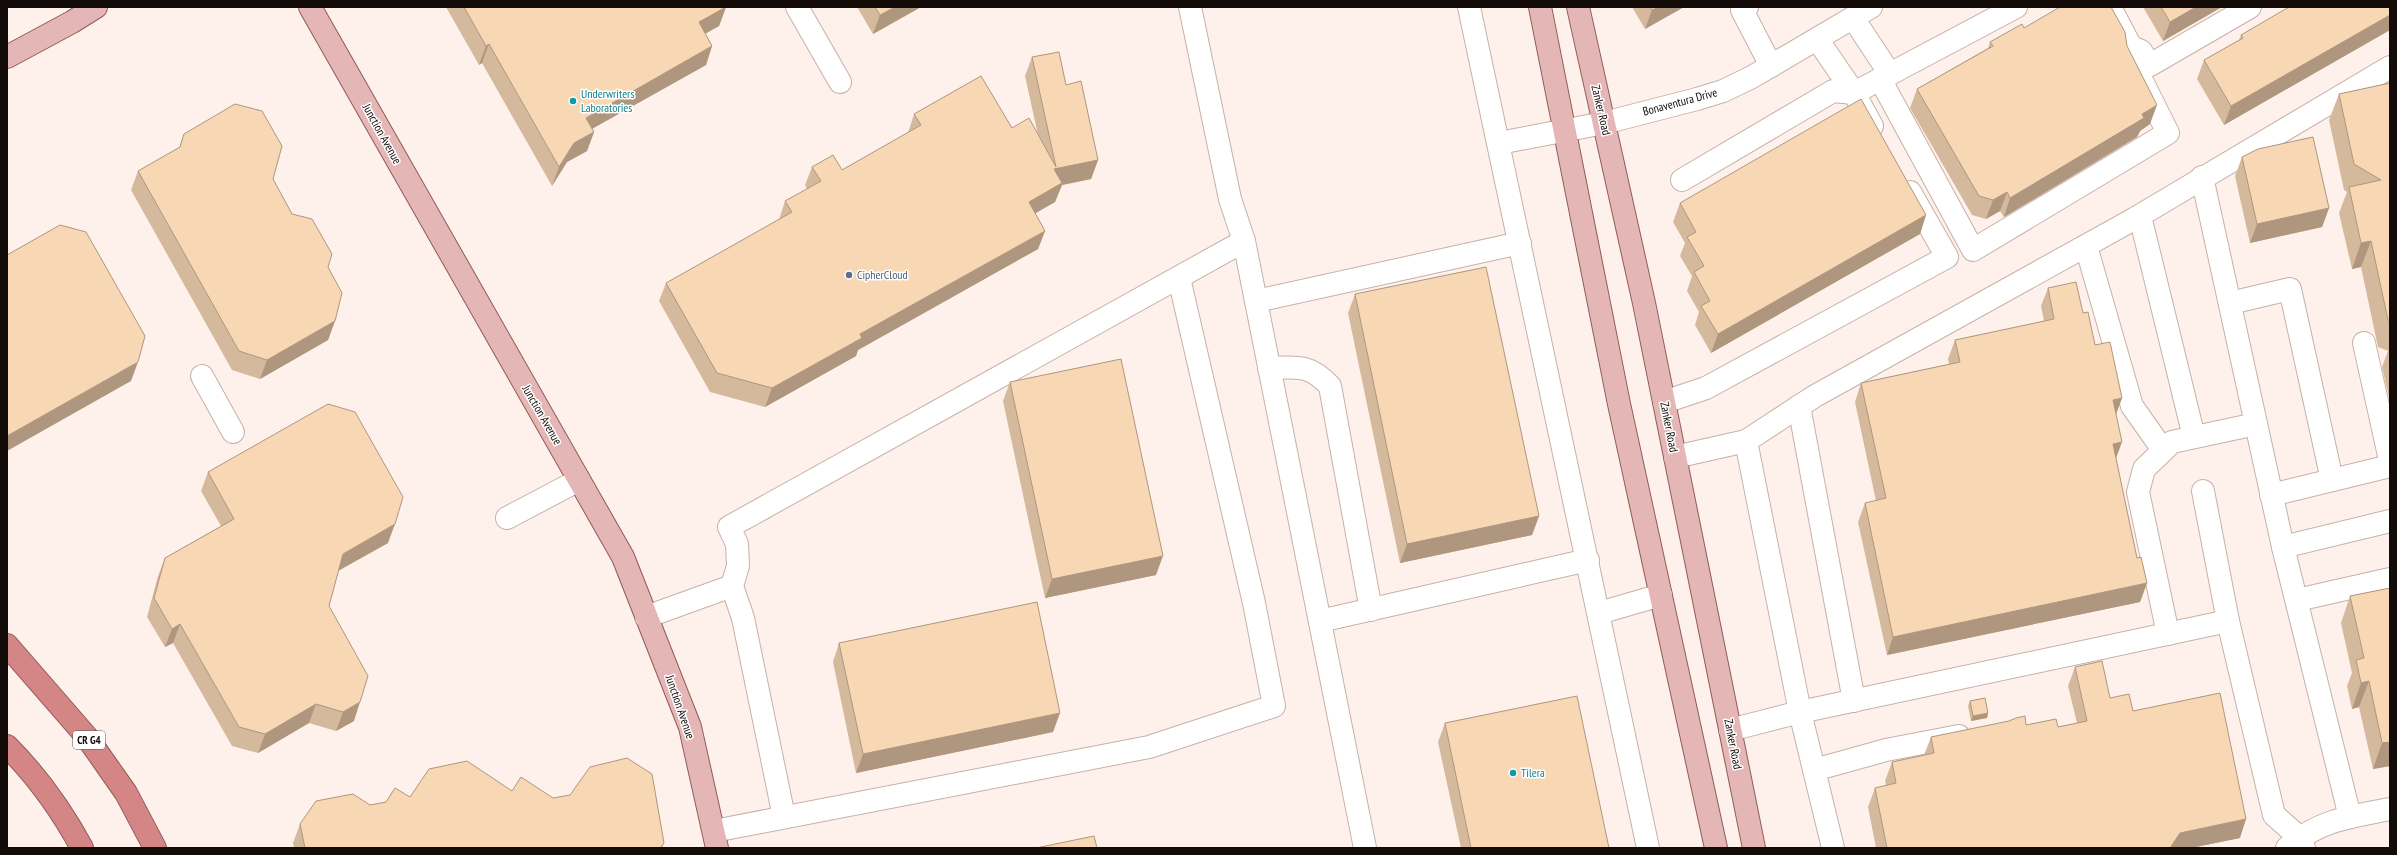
<svg xmlns="http://www.w3.org/2000/svg" width="2397" height="855" font-family="'PT Sans Narrow',sans-serif">
  <style>
    .lines { fill: none; stroke-linecap: round; stroke-linejoin: round }
    .minor-casing { stroke: #c6b1a8; stroke-width: 24 }
    .major-casing { stroke: #8f5b59; stroke-width: 24 }
    .highway-casing { stroke: #8f5b59; stroke-width: 24 }
    .minor { stroke: #fff; stroke-width: 22 }
    .major { stroke: #e5b6b6; stroke-width: 22 }
    .highway { stroke: #d38685; stroke-width: 22 }
    .wall { fill: #d5b99c }
    .shaded-wall { fill: #ae967f }
    .building { fill: #f8d7b5; stroke: #ae967f }
    .culture-dot { fill: #0f9aa8; stroke: #fff; stroke-width: 1.5 }
    .service-dot { fill: #5c6f8a; stroke: #fff; stroke-width: 1.5 }
    .labels { text-anchor: middle; stroke-width: 3; stroke-linejoin: round; paint-order: stroke }
    .shield { fill: #fff; stroke: #595452; stroke-width: 1 }
    .shield-label { font-size: 11px; font-weight: bold; fill: #120b08 }
    .culture-label { font-size: 12px; fill: #0d838f; stroke: #fff; text-anchor: start }
    .street-label { font-size: 12px; fill: #120b08; stroke: #fff }
    .service-label { font-size: 12px; fill: #4e5e75; stroke: #fff; text-anchor: start }
  </style>
  <rect width="100%" height="100%" fill="#fef1eb"/>
  <g class="lines">
    <g class="minor-casing">
      <g id="minor">
        <path d="M797,7L840,82"/>
        <path d="M1190,7L1230,199L1244,241L1365,848"/>
        <path d="M1469,7L1648,848"/>
        <path d="M1747,7L1742,10L1771,66"/>
        <path d="M2110,7L2131,47L2141,51L2150,65L2250,7"/>
        <path d="M1853,18L1890,74"/>
        <path d="M1817,39L1854,93L1872,126"/>
        <path d="M1880,79L1973,250L2168,133L2131,59V47"/>
        <path d="M1499,143L1604,123L1697,99L1723,91L1752,77L1871,7"/>
        <path d="M2202,177L2283,547L2350,817"/>
        <path d="M1682,180L1833,91L1854,93L2016,7"/>
        <path d="M2140,216L2194,437"/>
        <path d="M2086,246L2132,406L2163,450"/>
        <path d="M1256,301L1520,243"/>
        <path d="M2230,303L2290,289L2332,480"/>
        <path d="M2364,343L2390,460"/>
        <path d="M1269,368C1298,367 1309,364 1330,386L1371,610"/>
        <path d="M202,376L233,432"/>
        <path d="M1664,402L1706,388L1947,257L1910,192"/>
        <path d="M1799,406L1854,701"/>
        <path d="M1746,441L1800,712L1833,848"/>
        <path d="M1675,457L1746,441L1815,396L2134,219L2390,67"/>
        <path d="M2203,491L2228,621"/>
        <path d="M2271,495L2390,466"/>
        <path d="M507,518L579,480"/>
        <path d="M2283,547L2390,521"/>
        <path d="M2297,600L2390,579"/>
        <path d="M1599,613L1661,595"/>
        <path d="M646,617L732,586"/>
        <path d="M1320,621L1588,560"/>
        <path d="M2168,634L2138,492L2144,469L2172,442L2256,424"/>
        <path d="M1730,730L1800,712L2228,621L2274,815L2299,837L2304,848"/>
        <path d="M1814,770L1886,750L1959,736"/>
        <path d="M784,817L743,618L732,586L738,566L737,544L729,527L1244,241"/>
        <path d="M714,831L1149,747L1274,706L1254,603L1179,278"/>
        <path d="M2287,848C2319,820 2350,817 2390,809"/>
      </g>
    </g>
    <g class="major-casing">
      <g id="major">
        <path d="M310,7L623,557L690,727L717,848"/>
        <path d="M1540,7L1619,404L1716,848"/>
        <path d="M1578,7L1644,303L1754,848"/>
        <path d="M7,57L72,22L96,7"/>
      </g>
    </g>
    <g class="highway-casing">
      <g id="highway">
        <path d="M7,645L86,736L126,793L155,848"/>
        <path d="M7,746C37,776 62,811 82,848"/>
      </g>
    </g>
    <use href="#minor" class="minor"/>
    <use href="#major" class="major"/>
    <use href="#highway" class="highway"/>
  </g>
  <g class="wall">
    <path d="M446,7H726L719,26L705,34L712,46L706,65L592,129L594,132L587,151L567,162L552,186L482,63L479,65Z"/>
    <path d="M857,7H921L873,34Z"/>
    <path d="M1632,7H1684L1645,29Z"/>
    <path d="M2143,7H2222L2163,41Z"/>
    <path d="M2390,7V30L2224,125L2197,79L2204,60L2239,40L2241,35Z"/>
    <path d="M2024,28L2127,46L2150,124L2140,131L2137,137L2004,217L2000,211L1986,219L1972,215L1910,108L1917,89L1988,48L1990,42Z"/>
    <path d="M1032,57L1066,85L1098,160L1091,179L1062,185L1055,202L1035,213L1045,231L1038,249L858,350L856,356L765,407L710,392L659,301L666,283L779,220L785,201L807,189L805,185L812,167L842,170L908,133L914,114L1012,128L1038,135L1025,76Z"/>
    <path d="M2390,83V402L2382,367L2388,351L2378,347L2361,267L2352,269L2339,213L2347,192L2344,190L2329,120L2339,94Z"/>
    <path d="M184,134L273,179L292,214L328,267L335,321L328,340L260,379L232,370L131,190L138,171L179,148Z"/>
    <path d="M2242,157L2329,208L2322,227L2250,243L2235,176Z"/>
    <path d="M1680,203L1926,215L1920,234L1711,353L1695,325L1699,312L1687,291L1692,276L1680,256L1685,243L1673,222Z"/>
    <path d="M2048,288L2083,313L2095,345L2122,398L2116,414V459L2137,558L2147,583L2140,602L1887,655L1858,522L1865,503L1876,501L1855,402L1861,383L1949,364L1948,359L1955,340L2044,321L2041,306Z"/>
    <path d="M1355,294L1539,516L1532,535L1400,563L1348,313Z"/>
    <path d="M1010,382L1156,575L1045,598L1003,401Z"/>
    <path d="M208,472L388,543L338,571L329,606L354,721L336,731L309,723L258,753L232,746L173,643L165,647L147,617L158,576L165,558L221,526L201,491Z"/>
    <path d="M2390,588V766L2373,769L2359,707L2352,709L2347,686L2352,673L2341,623L2350,596Z"/>
    <path d="M839,643L1053,732L856,773L833,662Z"/>
    <path d="M2075,667L2110,698L2133,711L2240,838L2191,848H1876L1868,807L1875,788L1886,785L1885,781L1892,762L1924,755L1931,737L2026,725L2058,727L2077,723L2068,686Z"/>
    <path d="M1970,701L1988,713L1987,718L1971,721L1968,706Z"/>
    <path d="M1445,723L1609,848H1461L1438,742Z"/>
    <path d="M512,791L553,798L664,843L662,848H294L293,843L300,824L370,805L410,797Z"/>
  </g>
  <g class="shaded-wall">
    <path d="M726,7L719,26L692,41L699,22Z"/>
    <path d="M895,7H921L873,34L880,15Z"/>
    <path d="M1658,7H1684L1645,29L1652,10Z"/>
    <path d="M2196,7H2222L2163,41L2170,22Z"/>
    <path d="M2390,15V30L2224,125L2231,106Z"/>
    <path d="M489,44L482,63L479,65L486,46Z"/>
    <path d="M712,46L706,65L579,136L586,118Z"/>
    <path d="M2157,105L2150,124L2140,131L2137,137L2004,217L2010,198Z"/>
    <path d="M594,132L587,151L567,162L552,186L559,167L574,143Z"/>
    <path d="M1098,160L1091,179L1062,185L1055,202L1022,221L1029,202L1054,169Z"/>
    <path d="M2007,192L2000,211L1986,219L1993,200Z"/>
    <path d="M2329,208L2322,227L2250,243L2257,224Z"/>
    <path d="M1926,215L1920,234L1711,353L1718,334Z"/>
    <path d="M1045,231L1038,249L858,350L856,356L765,407L772,388L860,334Z"/>
    <path d="M2371,241L2361,267L2352,269L2361,243Z"/>
    <path d="M335,321L328,340L260,379L267,360Z"/>
    <path d="M138,362L131,381L7,451V436Z"/>
    <path d="M2122,398L2115,417L2113,400Z"/>
    <path d="M2122,442L2115,461L2113,444Z"/>
    <path d="M1539,516L1532,535L1400,563L1407,544Z"/>
    <path d="M395,524L388,543L336,572L343,554Z"/>
    <path d="M1163,556L1156,575L1045,598L1052,579Z"/>
    <path d="M2147,583L2140,602L1887,655L1893,637Z"/>
    <path d="M180,624L173,643L165,647L172,629Z"/>
    <path d="M2369,681L2359,707L2352,709L2361,683Z"/>
    <path d="M360,702L354,721L336,731L343,712Z"/>
    <path d="M316,704L309,723L258,753L265,734Z"/>
    <path d="M1060,713L1053,732L856,773L863,754Z"/>
    <path d="M1988,713L1987,718L1971,721L1973,716Z"/>
    <path d="M2390,742V766L2373,769L2382,743Z"/>
    <path d="M2246,819L2240,838L2191,848H2170L2180,833Z"/>
  </g>
  <g class="building">
    <path d="M464,7H726L699,22L712,46L586,118L594,132L574,143L559,167L489,44L486,46Z"/>
    <path d="M875,7H895L880,15Z"/>
    <path d="M1650,7H1658L1652,10Z"/>
    <path d="M2060,7H2111L2125,32L2127,46L2157,105L2142,114L2144,118L2010,198L2007,192L1993,200L1979,196L1917,89L1993,46L1990,42L2022,24L2024,28Z"/>
    <path d="M2161,7H2196L2170,22Z"/>
    <path d="M2289,7H2390V15L2231,106L2204,60L2243,38L2241,35Z"/>
    <path d="M1059,52L1066,85L1081,81L1098,160L1054,169L1062,183L1029,202L1045,231L860,334L862,338L772,388L717,373L666,283L792,212L785,201L821,181L812,167L833,155L842,170L921,125L914,114L981,76L1012,128L1029,118L1056,167L1032,57Z"/>
    <path d="M2390,83V321L2388,320L2371,241L2361,243L2349,187L2381,180L2354,164L2339,94Z"/>
    <path d="M1861,99L1926,215L1718,334L1701,306L1710,301L1694,272L1704,266L1687,237L1696,232L1680,203Z"/>
    <path d="M235,104L262,111L282,146L273,179L292,214L312,219L332,254L328,267L342,293L335,321L267,360L239,351L138,171L180,147L184,134Z"/>
    <path d="M2313,137L2329,208L2257,224L2242,157L2258,149Z"/>
    <path d="M60,225L86,232L145,336L138,362L7,436V255Z"/>
    <path d="M1486,267L1539,516L1407,544L1355,294Z"/>
    <path d="M2076,282L2083,313L2088,312L2095,345L2110,342L2122,398L2113,400L2122,442L2113,444L2137,558L2141,557L2147,583L1893,637L1865,503L1886,498L1861,383L1960,362L1955,340L2054,319L2048,288Z"/>
    <path d="M1121,359L1163,556L1052,579L1010,382Z"/>
    <path d="M328,404L355,412L403,497L395,524L343,554L329,606L368,676L360,702L343,712L316,704L265,734L239,727L180,624L172,629L154,598L165,558L234,519L208,472Z"/>
    <path d="M2390,588V742L2382,743L2369,681L2361,683L2356,660L2364,658L2350,596Z"/>
    <path d="M1037,602L1060,713L863,754L839,643Z"/>
    <path d="M2102,661L2110,698L2129,694L2133,711L2220,693L2246,819L2180,833L2170,848H1887L1875,788L1896,783L1892,762L1934,753L1931,737L2009,721L2016,718L2025,716L2026,725L2056,719L2058,727L2087,721L2075,667Z"/>
    <path d="M1577,696L1609,848H1471L1445,723Z"/>
    <path d="M1985,698L1988,713L1973,716L1970,701Z"/>
    <path d="M627,758L652,774L664,843L660,848H305L300,824L316,801L353,794L370,805L386,802L395,788L410,797L429,769L467,761L512,791L521,777L553,798L570,795L590,767Z"/>
    <path d="M1094,836L1097,848H1036Z"/>
  </g>
  <g class="culture-dot">
    <circle cx="573" cy="101" r="4"/>
    <circle cx="1513" cy="773" r="4"/>
  </g>
  <circle class="service-dot" cx="849" cy="275" r="4"/>
  <g class="labels">
    <rect class="shield" x="73" y="731" width="32" height="18" rx="3"/>
    <g class="shield-label">
      <text x="89" y="744">CR G4</text>
    </g>
    <g class="culture-label">
      <text x="581" y="98">Underwriters<tspan x="581" dy="14">Laboratories</tspan></text>
      <text x="1521" y="777">Tilera</text>
    </g>
    <g class="street-label">
      <text transform="translate(1680 102) rotate(-15)" y="4">Bonaventura Drive</text>
      <text transform="translate(1601 110) rotate(77)" y="4">Zanker Road</text>
      <text transform="translate(382 134) rotate(61)" y="4">Junction Avenue</text>
      <text transform="translate(542 415) rotate(60)" y="4">Junction Avenue</text>
      <text transform="translate(1669 427) rotate(79)" y="4">Zanker Road</text>
      <text transform="translate(680 707) rotate(71)" y="4">Junction Avenue</text>
      <text transform="translate(1733 744) rotate(79)" y="4">Zanker Road</text>
    </g>
    <g class="service-label">
      <text x="857" y="279">CipherCloud</text>
    </g>
  </g>
  <rect width="2397" height="855" fill="none" stroke="#120b08" stroke-width="16"/>
</svg>
